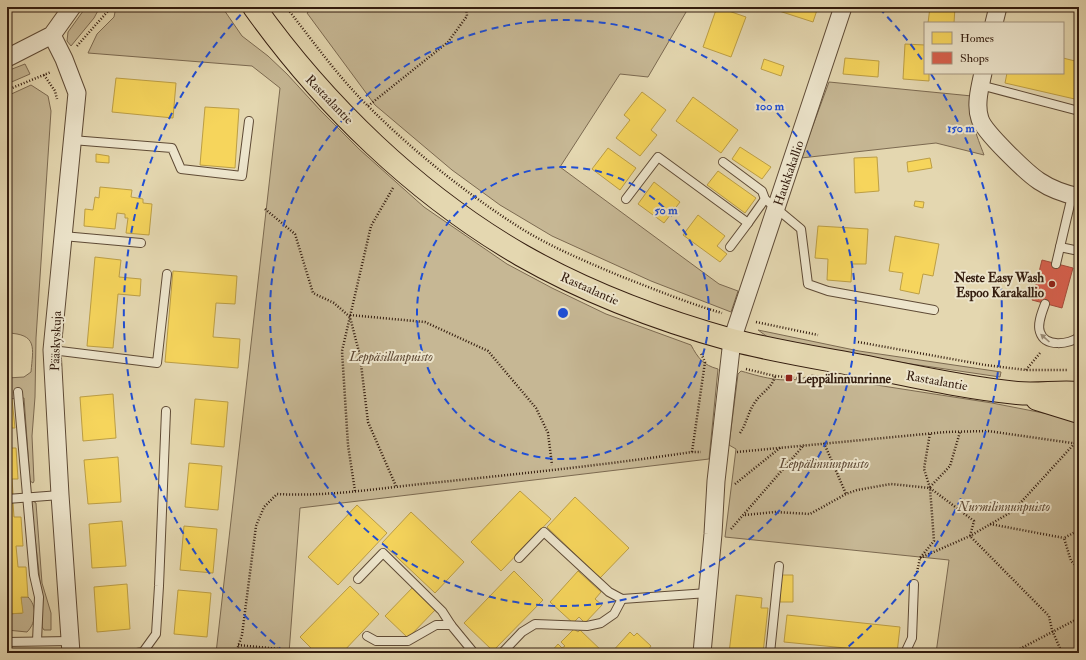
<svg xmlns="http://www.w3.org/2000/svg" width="1086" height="660" font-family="'IM FELL Double Pica',serif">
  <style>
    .green { fill: #c6b794; stroke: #7c6a51 }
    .homes { fill: #f6d55c; stroke: #bc9e45 }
    .shops { fill: #d6604d; stroke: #a54c3a }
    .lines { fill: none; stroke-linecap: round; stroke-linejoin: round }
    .lane-casing { stroke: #5f4b36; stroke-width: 10 }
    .street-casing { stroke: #5f4b36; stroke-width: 19 }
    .primary-casing { stroke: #331c0e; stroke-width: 24 }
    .path { stroke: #331c0e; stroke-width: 2.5; stroke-dasharray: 1 2; stroke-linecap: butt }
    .lane { stroke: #ede5cc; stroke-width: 8 }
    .street { stroke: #ede5cc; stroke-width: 17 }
    .primary { stroke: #e4d7b0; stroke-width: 22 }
    .oneway { fill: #998b76 }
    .ring { fill: none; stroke: #1d4ed8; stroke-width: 2; stroke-dasharray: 7 5 }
    .poi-dot { fill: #8f2418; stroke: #ede5cc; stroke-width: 1.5 }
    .labels { text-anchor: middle; stroke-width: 4; stroke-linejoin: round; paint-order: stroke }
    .street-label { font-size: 13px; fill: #331c0e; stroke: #ede5cc }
    .poi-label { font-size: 13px; font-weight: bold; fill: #331c0e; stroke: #ede5cc; text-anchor: end }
    .park-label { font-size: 13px; font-style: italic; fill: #5f4a36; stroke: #ede5cc }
    .centre { fill: #1d4ed8; stroke: #ede5cc; stroke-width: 2 }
    .ring-label { font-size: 12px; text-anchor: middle; font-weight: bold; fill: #1d4ed8; stroke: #ede5cc; stroke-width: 4; stroke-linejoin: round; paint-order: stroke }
  </style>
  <rect width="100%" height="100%" fill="#e4d7b0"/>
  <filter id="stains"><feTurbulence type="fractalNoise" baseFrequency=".005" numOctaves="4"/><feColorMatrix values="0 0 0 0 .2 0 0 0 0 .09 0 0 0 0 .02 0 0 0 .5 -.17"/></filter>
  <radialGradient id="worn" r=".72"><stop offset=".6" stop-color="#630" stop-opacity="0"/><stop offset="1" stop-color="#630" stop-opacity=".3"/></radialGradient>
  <g class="green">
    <path d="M86,7H100L94,18L71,46L67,41L68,32Z"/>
    <path d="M116,7H222L242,36L268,56L287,74L321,111L359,149L424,207L507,264L552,288L606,314L691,345C698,358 703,365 718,369L709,459L300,508L289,653H216L280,88L252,66L88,53L97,34L114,17Z"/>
    <path d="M314,7H689L648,77L620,74L560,167L719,284L738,291L731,312L651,281L552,236L500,205L452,170L375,105L307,13Z"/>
    <path d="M25,64L30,74L7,84V71Z"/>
    <path d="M829,82L972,96C968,116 977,136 984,155L936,143L801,158Z"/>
    <path d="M31,85L48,96L51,111L36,338L35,397L32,436L34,481L33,483L30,481L24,398L7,399V378L24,377L31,372C33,348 38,334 7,333V96Z"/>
    <path d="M758,330L859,351L1001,372L1000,377L857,356L769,338Z"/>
    <path d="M741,371C765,378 788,385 812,375L992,403L1079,420V653H936L949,560L725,537L736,449L729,445L738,374Z"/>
    <path d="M33,501L36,503L42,583L51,613V630H44L42,627V599L31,503Z"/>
    <path d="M21,597H28C37,606 37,622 27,632L7,630V614L22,613Z"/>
  </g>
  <g class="homes">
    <path d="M717,7L746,17L731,57L703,47Z"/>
    <path d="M777,7H818L813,22L776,10Z"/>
    <path d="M930,7H955L954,23H928Z"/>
    <path d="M905,44L925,45V73H929V81L903,79Z"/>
    <path d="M845,58L879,61L878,77L843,74Z"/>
    <path d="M1063,58L1079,62V100L1005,83L1007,73H1063Z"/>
    <path d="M764,59L784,66L781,76L761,69Z"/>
    <path d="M116,78L176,83L173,118L112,112Z"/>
    <path d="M642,92L666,110L651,130L657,135L640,156L616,138L630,120L624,115Z"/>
    <path d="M693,97L738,130L721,153L676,121Z"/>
    <path d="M205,107L239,109L235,168L200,165Z"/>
    <path d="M740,147L771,167L762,179L732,159Z"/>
    <path d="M608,148L636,168L620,190L592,169Z"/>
    <path d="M96,154L109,156V163L96,162Z"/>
    <path d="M877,157L879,191L855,193L854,158Z"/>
    <path d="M930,158L932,168L908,172L907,162Z"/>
    <path d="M718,171L756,198L745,213L707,185Z"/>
    <path d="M654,182L680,202L664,223L638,204Z"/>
    <path d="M100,187L132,190L131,197L143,199V203L152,204L149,235L126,233L128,218H125V214L117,213L115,229L84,226L85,209L93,210L95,197L99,198Z"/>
    <path d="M915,201L924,202L923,208L914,206Z"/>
    <path d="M698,215L725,236L717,246L727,254L720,262L683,235Z"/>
    <path d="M818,226L868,229L866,264H852L851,282L827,280L828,259L815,258Z"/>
    <path d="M895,236L939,244L933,276L923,274L919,294L900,290L903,273L889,271Z"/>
    <path d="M95,257L121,260L119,277L141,279L140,296L118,294L113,348L87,346Z"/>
    <path d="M173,271L237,276L235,304L216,303L213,337L240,339L238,368L165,362Z"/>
    <path d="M113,394L116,438L83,441L80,397Z"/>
    <path d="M7,399H12L15,428H7L9,448H16L18,479H12L13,494L7,495Z"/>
    <path d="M195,399L228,402L224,447L191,444Z"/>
    <path d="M118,457L121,502L88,504L84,460Z"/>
    <path d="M189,463L222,466L218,510L185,507Z"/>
    <path d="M520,491L551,519L501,571L471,542Z"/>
    <path d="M575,497L629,548L600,578L547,527Z"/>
    <path d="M7,503H13L14,517H21L23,546H16L18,567H26L28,597H21L23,613L7,614Z"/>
    <path d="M357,505L387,533L338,585L308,557Z"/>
    <path d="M411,512L464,562L435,593L382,543Z"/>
    <path d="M122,521L126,566L92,568L89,524Z"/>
    <path d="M184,526L217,529L213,573L180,570Z"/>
    <path d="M514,571L543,600L493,651L464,623Z"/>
    <path d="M578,571L601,592L595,599L602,605L585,623L579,617L573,623L550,602Z"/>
    <path d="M781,575H793V602H780Z"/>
    <path d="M127,584L130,629L97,632L94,587Z"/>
    <path d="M350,586L379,614L342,653H316L300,637Z"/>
    <path d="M414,586L437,608L408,638L385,616Z"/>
    <path d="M178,590L211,593L207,637L174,634Z"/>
    <path d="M736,595L762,598L761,608H768L763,653H729Z"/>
    <path d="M787,615L900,627L897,653L784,642Z"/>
    <path d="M574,629L578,632L580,630L604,653H550L558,644L562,648L565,646L561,642Z"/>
    <path d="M630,632L634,636L637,633L651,646L648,650L651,653H611Z"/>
    <rect x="10" y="650" width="22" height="3"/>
  </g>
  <path class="shops" d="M1042,260L1073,268L1062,308L1032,300Z"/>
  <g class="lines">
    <g class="lane-casing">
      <g id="lane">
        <path d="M980,85L1079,111"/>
        <path d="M72,140L172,148L181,169L242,176L249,121"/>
        <path d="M723,162L762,191L765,199L801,229L808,284L828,291L934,310"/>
        <path d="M1072,196L1060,247L1079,251"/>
        <path d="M626,199L658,157L748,223L765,199"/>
        <path d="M63,236L141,243"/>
        <path d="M730,247L748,223"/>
        <path d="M1056,264L1060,247"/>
        <path d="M1045,304C1042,312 1037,324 1040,332C1045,348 1069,344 1079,337"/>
        <path d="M52,350L157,363L167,274"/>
        <path d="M18,392L34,575L39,597L37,641"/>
        <path d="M7,499L60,495"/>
        <path d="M519,558L544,532L609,592L622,599L708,593"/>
        <path d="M358,579L383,553L442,611L451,625L474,653"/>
        <path d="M367,636L376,641H408L436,625H451"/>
        <path d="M7,642L70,641"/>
        <path d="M137,653L143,652L156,634L159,586L166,411"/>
        <path d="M502,653L522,632L535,624L587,626L601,623L614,614L622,599"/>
        <path d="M770,653L779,566"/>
        <path d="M905,653L912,638L914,584"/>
      </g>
    </g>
    <g class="street-casing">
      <g id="street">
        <path d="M994,23L998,7"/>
        <path d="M52,35L64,59L77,93L52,350L60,495L71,653"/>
        <path d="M7,58L52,35L72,7"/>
        <path d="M983,73C980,87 975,105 980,119C984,132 1027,173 1039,181C1051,189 1065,194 1079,197"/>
        <path d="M702,653L713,534L716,481L732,340L843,7"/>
      </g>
    </g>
    <g class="primary-casing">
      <g id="primary">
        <path d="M254,7C324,105 416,194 521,255C586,292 660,320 732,340C775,351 819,358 862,366C913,376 966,388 1017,393C1038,395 1059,391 1079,393"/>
        <path d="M1037,399L1079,412"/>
      </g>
    </g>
    <g class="path">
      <path d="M286,7C313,41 338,77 369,107C415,153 467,194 522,229C553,248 587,262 620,276C654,289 687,303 722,313"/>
      <path d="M77,46L108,11L109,7"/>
      <path d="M44,75L55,91L57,99"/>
      <path d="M7,90L51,72"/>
      <path d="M368,106L448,42L467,16L466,7"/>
      <path d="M265,209L295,234L313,293L334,303L350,317L360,356L368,422L396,486"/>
      <path d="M350,315L425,322L488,351L536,408L548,433L552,465"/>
      <path d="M756,322L818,335"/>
      <path d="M858,342L985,365L1026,370H1067"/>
      <path d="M746,369L775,376L797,378"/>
      <path d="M1026,370L1040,353"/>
      <path d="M740,433C747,423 748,411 756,401C762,392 772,388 775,376"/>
      <path d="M824,443L846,494"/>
      <path d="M692,452L705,362L701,353"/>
      <path d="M737,452L946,432L988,431L1079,444"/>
      <path d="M735,484L781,447"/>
      <path d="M930,487L950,466L960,432"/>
      <path d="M355,491L348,445L342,351L371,226L393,188"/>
      <path d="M745,515L775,512L810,514L846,494L857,490L891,484L930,488L974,521L970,536L1049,616L1052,630L1062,653"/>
      <path d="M990,524L1064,538"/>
      <path d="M731,529L804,445"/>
      <path d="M1079,530L1064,538L1071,561L1079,568"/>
      <path d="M920,558L970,536L1013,511L1075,443"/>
      <path d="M917,572L920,558L934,541L930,488L924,469L930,433"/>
      <path d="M238,645L310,652"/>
      <path d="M236,653L242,635L256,526L264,507L277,494C328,497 380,488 431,483C518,474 605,465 692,452H701"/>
      <path d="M1012,653L1079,618"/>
    </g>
    <use href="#lane" class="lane"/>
    <use href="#street" class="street"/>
    <use href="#primary" class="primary"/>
  </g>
  <defs><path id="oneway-solid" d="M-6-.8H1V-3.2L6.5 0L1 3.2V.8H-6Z"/></defs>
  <use class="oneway" href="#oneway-solid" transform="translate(1045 338) rotate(-138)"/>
  <g class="ring">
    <circle cx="563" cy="313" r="146"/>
    <circle cx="563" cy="313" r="293"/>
    <path d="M284 652A439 439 0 0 1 247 8M879 8A439 439 0 0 1 925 64M931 74A439 439 0 0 1 842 652"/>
  </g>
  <g class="poi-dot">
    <circle cx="1052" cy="284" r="4"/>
    <rect x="785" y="374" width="8" height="8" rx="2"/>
  </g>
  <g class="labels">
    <g class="street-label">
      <text transform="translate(330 99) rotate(46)" y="5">Rastaalantie</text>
      <text transform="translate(788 173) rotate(-71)" y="5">Haukkakallio</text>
      <text transform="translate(590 288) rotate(24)" y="5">Rastaalantie</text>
      <text transform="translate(55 341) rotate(-88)" y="5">Pääskyskuja</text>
      <text transform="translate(937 380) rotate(10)" y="5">Rastaalantie</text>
    </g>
    <g class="poi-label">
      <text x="1044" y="282">Neste Easy Wash<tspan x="1044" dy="15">Espoo Karakallio</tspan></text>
      <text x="797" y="383" text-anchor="start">Leppälinnunrinne</text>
    </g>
    <g class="park-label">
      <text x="391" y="361">Leppäsillanpuisto</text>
      <text x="824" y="468">Leppälinnunpuisto</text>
      <text x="1004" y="511">Nurmilinnunpuisto</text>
    </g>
  </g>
  <circle cx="563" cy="313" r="6" class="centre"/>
  <g class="ring-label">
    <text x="770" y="110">100 m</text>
    <text x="961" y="132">150 m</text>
    <text x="666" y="214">50 m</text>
  </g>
  <rect width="1086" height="660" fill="none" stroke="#e4d7b0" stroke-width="24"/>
  <rect x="8" y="8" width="1070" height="644" fill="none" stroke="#331c0e" stroke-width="2"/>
  <rect x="12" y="12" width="1062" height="636" fill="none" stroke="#331c0e"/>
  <rect x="924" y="22" width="140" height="52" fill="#ede5cc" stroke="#a39580"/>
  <rect x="932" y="32" width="20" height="12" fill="#f6d55c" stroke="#a39580"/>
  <text x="960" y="42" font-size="12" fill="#331c0e">Homes</text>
  <rect x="932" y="52" width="20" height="12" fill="#d6604d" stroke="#a39580"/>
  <text x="960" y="62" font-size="12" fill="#331c0e">Shops</text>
  <rect width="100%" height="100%" filter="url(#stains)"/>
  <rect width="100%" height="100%" fill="url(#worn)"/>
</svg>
